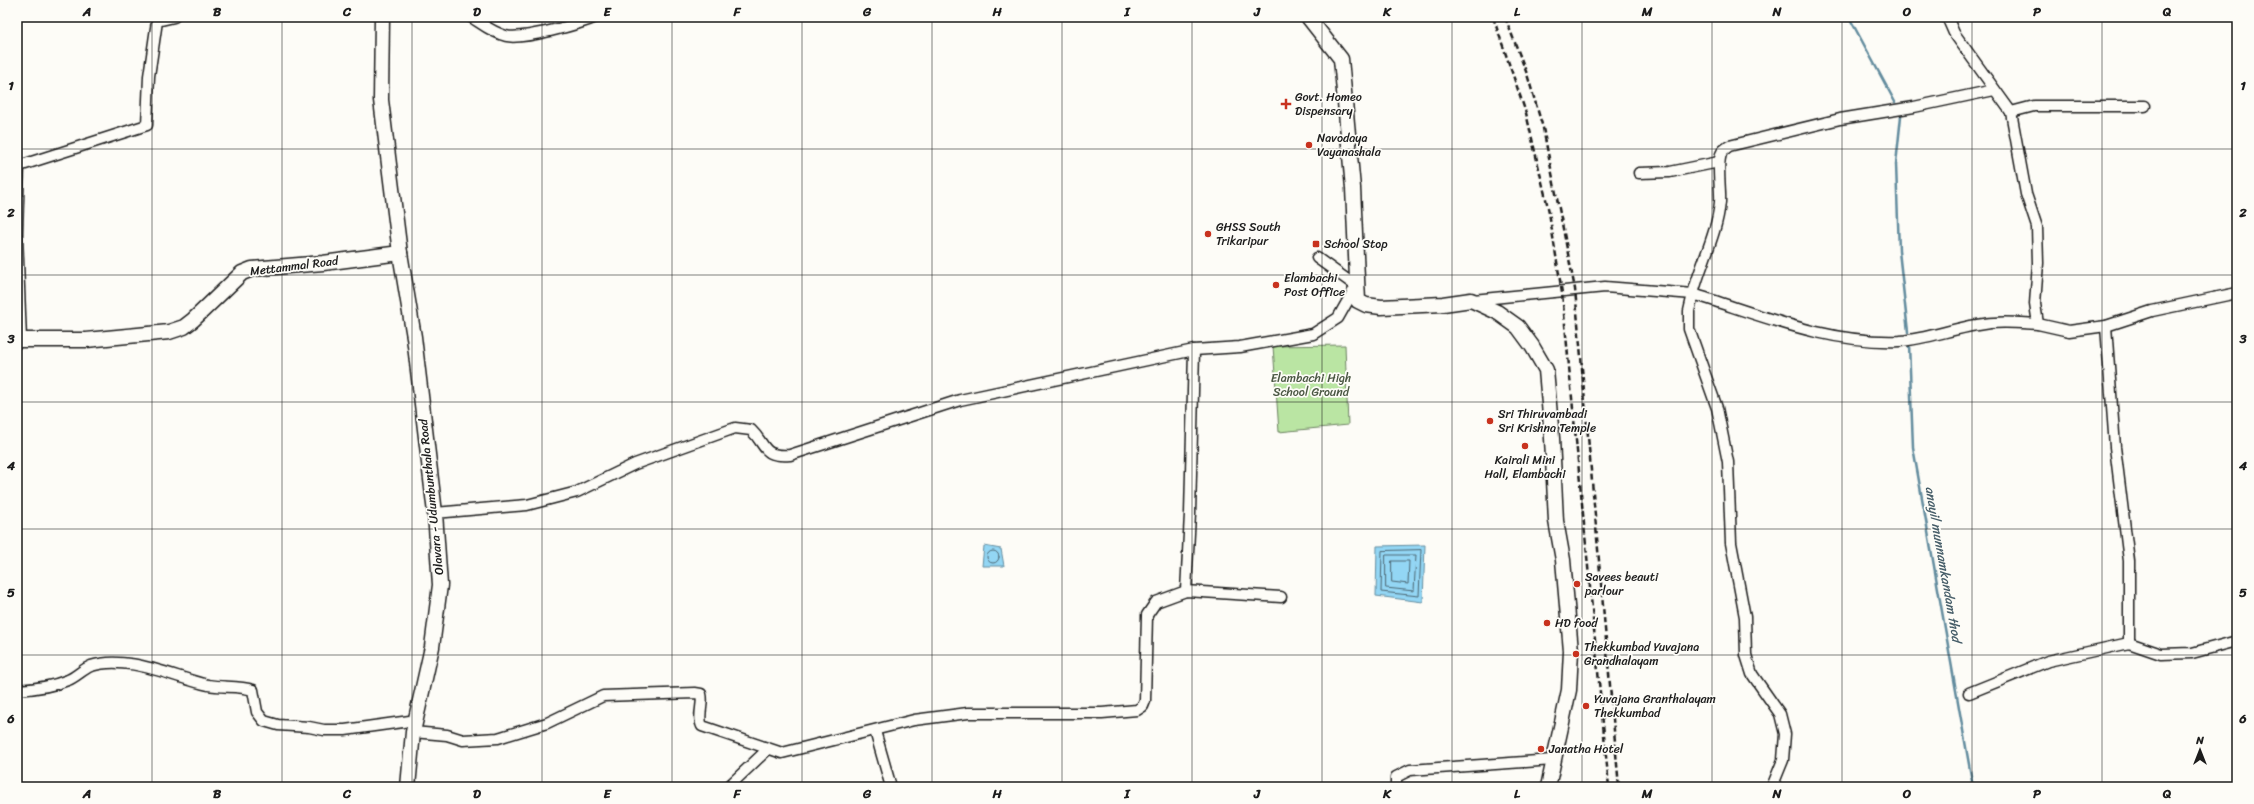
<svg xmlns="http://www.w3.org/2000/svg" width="2254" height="804" font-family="Sriracha,sans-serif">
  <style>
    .green { fill: #bae5a3; stroke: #6b8060 }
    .water { fill: #93d6f4; stroke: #638c9e }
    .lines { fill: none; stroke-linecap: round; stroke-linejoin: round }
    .shore { stroke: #4c6672; stroke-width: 1 }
    .stream { stroke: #638c9e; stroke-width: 2.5 }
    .minor-casing { stroke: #1c1c1c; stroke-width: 13 }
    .secondary-casing { stroke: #1c1c1c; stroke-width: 17 }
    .minor { stroke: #fdfcf7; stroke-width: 10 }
    .secondary { stroke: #fdfcf7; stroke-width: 14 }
    .rail { stroke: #1c1c1c; stroke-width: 2.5; stroke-dasharray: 6 3; stroke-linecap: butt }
    .grid { fill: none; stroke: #1c1c1c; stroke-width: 1; stroke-opacity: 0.55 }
    .poi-dot { fill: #c8321e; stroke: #fdfcf7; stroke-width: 1.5 }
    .labels { text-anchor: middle; stroke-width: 3.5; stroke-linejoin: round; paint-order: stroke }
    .poi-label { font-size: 12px; fill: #1c1c1c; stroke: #fdfcf7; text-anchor: start }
    .street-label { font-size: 12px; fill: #1c1c1c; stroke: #fdfcf7 }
    .park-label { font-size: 12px; fill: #4b5844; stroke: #fdfcf7 }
    .water-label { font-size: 13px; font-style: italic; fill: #465d68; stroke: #fdfcf7 }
    .neatline { fill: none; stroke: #1c1c1c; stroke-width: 1.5 }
    .grid-label { font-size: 13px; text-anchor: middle; font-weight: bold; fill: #1c1c1c }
  </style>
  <rect width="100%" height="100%" fill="#fdfcf7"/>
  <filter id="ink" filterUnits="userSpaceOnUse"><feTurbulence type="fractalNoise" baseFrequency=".025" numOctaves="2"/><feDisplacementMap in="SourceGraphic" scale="8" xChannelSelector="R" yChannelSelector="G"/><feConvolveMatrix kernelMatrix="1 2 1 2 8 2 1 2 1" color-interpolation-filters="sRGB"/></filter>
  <g filter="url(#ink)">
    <path class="green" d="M1345,345L1348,425L1279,432L1273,346Z"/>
    <g class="water">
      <path d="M1425,545L1423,602L1376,596L1377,546Z"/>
      <path d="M984,546L1001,549L1004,566H982Z"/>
    </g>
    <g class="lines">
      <g class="shore">
        <path d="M1421,550L1419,596L1381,592L1382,551Z"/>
        <circle cx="993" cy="557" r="6"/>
        <path d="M1386,555H1416L1414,591L1386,588Z"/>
        <path d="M1392,561H1409L1408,584L1392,582Z"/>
      </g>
      <g class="stream">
        <path d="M1849,17L1895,102"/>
        <path d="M1901,116L1896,164L1899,251L1908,332"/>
        <path d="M1909,344L1913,447L1973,787"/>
      </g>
      <g class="minor-casing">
        <g id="minor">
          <path d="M471,17C482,24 493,33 506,36C523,40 580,24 596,17"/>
          <path d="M1947,17L1954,33L2011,112L2026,194L2037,227L2038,263L2035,304L2038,324L2069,331L2106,326L2152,311L2237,293"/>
          <path d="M2011,112L2034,106H2145"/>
          <path d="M1639,173L1670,172L1719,162"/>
          <path d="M1473,300L1605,287L1693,294C1701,263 1717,234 1720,202C1721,189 1716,162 1722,152C1723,150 1727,148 1729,146L1840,119L1914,107L1994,90"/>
          <path d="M2106,326L2115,447L2129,561V643"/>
          <path d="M21,340L17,234L19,166L147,125L149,76L157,21L174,17"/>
          <path d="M435,513L527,505L577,492L635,464L735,428L751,430C767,445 761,457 790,455L960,400L1194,350L1240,347L1313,334L1338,318L1356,286L1317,258"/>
          <path d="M1186,591L1190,514L1194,350"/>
          <path d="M17,690C34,689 51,687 68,680C76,677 83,669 91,666C127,654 173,677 208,685C223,688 238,685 253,690L257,712L264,721L278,725L309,727L324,730H345L417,720"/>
          <path d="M1969,693L2048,661L2129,643L2161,654L2192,653L2237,641"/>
          <path d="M875,731L891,787"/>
          <path d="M413,732L447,735L463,740L498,738L547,723L603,696L695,693L701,694C704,704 697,716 702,726L782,753L914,720L968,713H1102L1137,710L1143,706L1145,701L1147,615L1156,602L1186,591L1281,597"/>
          <path d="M728,787L767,750"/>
          <path d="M1396,787V777L1410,770L1553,760"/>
          <path d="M1772,787L1783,760L1785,734L1780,714L1752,674L1746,655L1745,617L1731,543L1728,462L1717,408L1689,329V311L1693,294C1761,315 1828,344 1900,341C1927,339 1951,329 1977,325C1998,321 2018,323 2038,324"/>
        </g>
      </g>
      <g class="secondary-casing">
        <g id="secondary">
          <path d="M382,17L381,100L400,253L414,337L435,513L440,585L432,647L413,732L408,787"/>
          <path d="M1308,17L1341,59L1353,188L1358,301L1366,305L1381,307L1443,304L1471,300L1497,312L1518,327L1532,346L1546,370L1552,438L1556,521L1563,560L1571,651L1569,690L1548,787"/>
          <path d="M17,340H86L169,332L184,327L193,320L242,273L252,269L323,263L400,253"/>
        </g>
      </g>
      <use href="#minor" class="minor"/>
      <use href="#secondary" class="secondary"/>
      <g class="rail">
        <path d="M1493,17L1526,113L1549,212L1562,293L1609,787"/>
        <path d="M1505,17L1527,74L1543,128L1575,289L1619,787"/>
      </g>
    </g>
  </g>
  <path class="grid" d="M152,17V787M282,17V787M412,17V787M542,17V787M672,17V787M802,17V787M932,17V787M1062,17V787M1192,17V787M1322,17V787M1452,17V787M1582,17V787M1712,17V787M1842,17V787M1972,17V787M2102,17V787M17,149H2237M17,275H2237M17,402H2237M17,529H2237M17,655H2237"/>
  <g class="poi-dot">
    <path d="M1284 98h4v4h4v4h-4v4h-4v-4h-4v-4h4z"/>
    <circle cx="1309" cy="145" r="4"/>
    <circle cx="1208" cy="234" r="4"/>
    <rect x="1312" y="240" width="8" height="8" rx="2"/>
    <circle cx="1276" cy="285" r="4"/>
    <circle cx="1490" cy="421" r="4"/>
    <circle cx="1525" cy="446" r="4"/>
    <circle cx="1577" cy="584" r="4"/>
    <circle cx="1547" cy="623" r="4"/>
    <circle cx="1576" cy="654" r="4"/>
    <circle cx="1586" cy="706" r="4"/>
    <circle cx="1541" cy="749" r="4"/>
  </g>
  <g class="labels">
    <g class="poi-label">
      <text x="1295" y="101">Govt. Homeo<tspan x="1295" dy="14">Dispensary</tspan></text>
      <text x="1317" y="142">Navodaya<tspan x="1317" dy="14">Vayanashala</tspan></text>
      <text x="1216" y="231">GHSS South<tspan x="1216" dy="14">Trikaripur</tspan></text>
      <text x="1324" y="248">School Stop</text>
      <text x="1284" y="282">Elambachi<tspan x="1284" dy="14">Post Office</tspan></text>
      <text x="1498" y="418">Sri Thiruvambadi<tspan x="1498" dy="14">Sri Krishna Temple</tspan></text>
      <text x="1525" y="464" text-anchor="middle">Kairali Mini<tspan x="1525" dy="14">Hall, Elambachi</tspan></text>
      <text x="1585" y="581">Savees beauti<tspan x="1585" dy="14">parlour</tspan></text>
      <text x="1555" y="627">HD food</text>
      <text x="1584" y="651">Thekkumbad Yuvajana<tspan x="1584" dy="14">Grandhalayam</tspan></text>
      <text x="1594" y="703">Yuvajana Granthalayam<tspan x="1594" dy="14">Thekkumbad</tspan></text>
      <text x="1549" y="753">Janatha Hotel</text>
    </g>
    <g class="street-label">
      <text transform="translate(294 266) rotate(-7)" y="4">Mettammal Road</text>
      <text transform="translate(431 497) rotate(-96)" y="4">Olavara - Udumbunthala Road</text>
    </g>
    <g class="park-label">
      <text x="1311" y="382">Elambachi High<tspan x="1311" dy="14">School Ground</tspan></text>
    </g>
    <g class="water-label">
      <text transform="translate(1944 564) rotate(80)" y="5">anayil munnamkandam thod</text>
    </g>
  </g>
  <rect width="2254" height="804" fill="none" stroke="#fdfcf7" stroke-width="44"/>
  <g transform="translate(2200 750)" stroke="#fdfcf7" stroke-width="3" paint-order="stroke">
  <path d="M0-3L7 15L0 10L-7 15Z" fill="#1c1c1c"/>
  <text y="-6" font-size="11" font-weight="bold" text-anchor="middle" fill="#1c1c1c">N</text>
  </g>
  <rect x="22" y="22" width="2210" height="760" class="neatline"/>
  <g class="grid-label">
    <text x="87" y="16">A</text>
    <text x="217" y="16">B</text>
    <text x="347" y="16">C</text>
    <text x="477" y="16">D</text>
    <text x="607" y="16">E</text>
    <text x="737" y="16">F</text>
    <text x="867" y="16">G</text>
    <text x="997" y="16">H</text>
    <text x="1127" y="16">I</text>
    <text x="1257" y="16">J</text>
    <text x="1387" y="16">K</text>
    <text x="1517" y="16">L</text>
    <text x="1647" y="16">M</text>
    <text x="1777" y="16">N</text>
    <text x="1907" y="16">O</text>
    <text x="2037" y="16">P</text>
    <text x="2167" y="16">Q</text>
    <text x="11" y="90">1</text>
    <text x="2243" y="90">1</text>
    <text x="11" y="217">2</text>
    <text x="2243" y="217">2</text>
    <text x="11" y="343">3</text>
    <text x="2243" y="343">3</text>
    <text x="11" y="470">4</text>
    <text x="2243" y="470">4</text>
    <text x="11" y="597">5</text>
    <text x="2243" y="597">5</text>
    <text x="11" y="723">6</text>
    <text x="2243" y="723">6</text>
    <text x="87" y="798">A</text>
    <text x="217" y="798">B</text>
    <text x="347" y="798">C</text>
    <text x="477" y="798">D</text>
    <text x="607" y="798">E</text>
    <text x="737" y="798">F</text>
    <text x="867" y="798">G</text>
    <text x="997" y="798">H</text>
    <text x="1127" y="798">I</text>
    <text x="1257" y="798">J</text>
    <text x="1387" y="798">K</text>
    <text x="1517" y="798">L</text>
    <text x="1647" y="798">M</text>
    <text x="1777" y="798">N</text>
    <text x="1907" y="798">O</text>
    <text x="2037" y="798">P</text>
    <text x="2167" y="798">Q</text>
  </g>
</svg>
